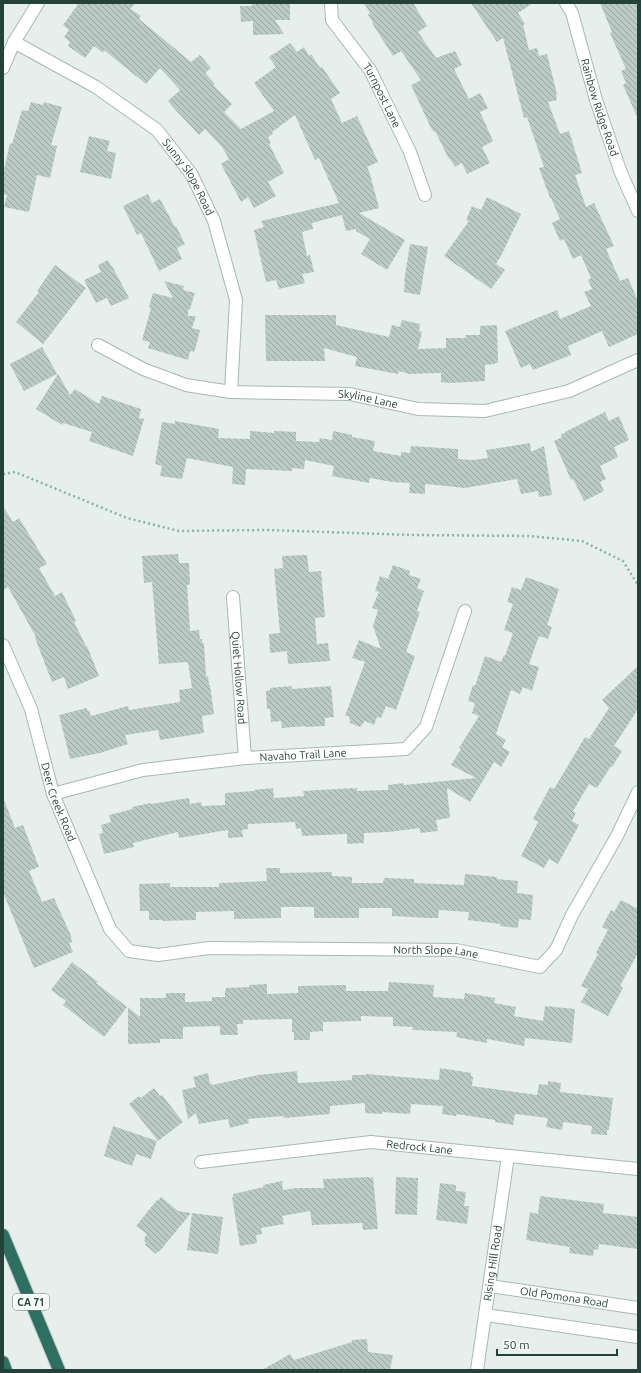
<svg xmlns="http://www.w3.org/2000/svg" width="641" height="1373" font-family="Ubuntu,sans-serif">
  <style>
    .building { fill: url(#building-back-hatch) }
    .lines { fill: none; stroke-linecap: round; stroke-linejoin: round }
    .minor-casing { stroke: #a8b8b2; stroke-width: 14 }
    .motorway-casing { stroke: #c2cac8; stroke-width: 14 }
    .path { stroke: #86b3a5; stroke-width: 2.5; stroke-dasharray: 2 3; stroke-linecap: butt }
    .minor { stroke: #fff; stroke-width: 12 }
    .motorway { stroke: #2f6f62; stroke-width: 12 }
    .labels { text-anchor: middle; stroke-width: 4; stroke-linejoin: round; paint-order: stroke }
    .shield { fill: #f7fbf9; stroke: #637a73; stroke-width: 1 }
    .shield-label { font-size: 10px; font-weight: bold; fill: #24423a }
    .street-label { font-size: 11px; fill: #24423a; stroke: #f7fbf9 }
  </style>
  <defs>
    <pattern id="building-back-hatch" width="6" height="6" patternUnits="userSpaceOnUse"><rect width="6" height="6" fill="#bbcac4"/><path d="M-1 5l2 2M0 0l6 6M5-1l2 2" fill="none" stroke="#98a6a0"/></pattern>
  </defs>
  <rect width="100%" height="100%" fill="#e6efeb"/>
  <g class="building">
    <path d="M79,3H136L130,9L141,16L139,19L191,62L200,55L211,68L205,73L215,84L213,85L232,104L224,112L241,129L274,111L254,83L276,67L269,57L290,43L297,52L304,47L309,56L311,54L320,68L322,67L340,93L331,99L342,123L357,116L378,162L367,167L370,174L379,208L359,213L405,240L387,270L361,254L370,239L356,231V229L346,231L342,215L312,223L313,229L302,232L307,256L310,255L314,272L302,274L305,283L279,289L276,280L266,282L254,230L264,227L261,221L339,203L319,158L315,160L295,115L272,132L273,134L268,137L271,143L269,144L284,173L268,182L276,196L254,208L248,197L241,202L221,164L229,159L222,147L205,129L199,135L173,107L168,101L180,90L160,68L146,84L104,50L103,53L94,46L85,58L68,46L70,42L64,37L69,30L63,25Z"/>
    <path d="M290,3V20H275L284,34L253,35V21L241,22L240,6H252V4Z"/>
    <path d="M364,3H413L427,26L418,32L436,58L455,51L462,65L454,69L469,99L480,93L488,108L480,112L493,141L482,147L490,163L467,174L462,163L455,167L450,159H449L435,131L434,132L431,128L411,85L421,80L401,51L393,56L372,23L373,22L368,15L370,13Z"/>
    <path d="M471,3H533L518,13L525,24L523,25L529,50L537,48L539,56L547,54L557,94H556L557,100L548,102L560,134L569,131L582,173L575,175L586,207L594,203L614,246L606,249L620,281L628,278L638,301V334L609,347L602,331L568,346L571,355L533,370L530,364L521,368L505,331L557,310L560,319L591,306L584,292L592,289L588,280L591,278L581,255L573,259L564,239L560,241L552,223L560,219L551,198H550L539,168L544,167L527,117L524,118L503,38L497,42Z"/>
    <path d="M600,3H638V119L623,85L626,83L621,71L626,69L610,33L612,32Z"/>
    <path d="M31,102L43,105L44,102L62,107L51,145L57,146L50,178L37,175L29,212L4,207L7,195L3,194V174L10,143L12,144L22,110L28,111Z"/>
    <path d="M89,136L110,141L107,151L116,153L111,179L80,172Z"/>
    <path d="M148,194L152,203L160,199L175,227L176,226L185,244L177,248L182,259L159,271L141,233L137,235L123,206Z"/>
    <path d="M487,197L521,214L501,256L496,264L505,270L491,289L444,256L469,221L466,220L472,206L481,210Z"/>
    <path d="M410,244L428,247L420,295L404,292L405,282H404Z"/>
    <path d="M108,260L111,266H112L129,298L111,306L107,298L96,303L84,280L101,272L98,265Z"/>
    <path d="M55,265L86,288L43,344L16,322L39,292L37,291Z"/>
    <path d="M164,281L184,286L183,290L195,293L190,309L188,310V316H196L192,328L200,330L195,350L193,352L190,351L188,360L148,348L150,342L142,340L151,308L149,307L153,293L173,298Z"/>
    <path d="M265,315H336V325L389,337L392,325L400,327L402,320L420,324L419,331L422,332L418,349L446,348V338H466L465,335H480V326L497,325L498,363H495V364L485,365V381L450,383L441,382V373L409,374L399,371L398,374L355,366L357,357L324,348L325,361H266Z"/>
    <path d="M42,347L57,374L24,391L10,364Z"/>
    <path d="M58,374L70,395L75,389L99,404L102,396L141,409L139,418L144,419L133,456L89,441L92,432L63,423L62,425L36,409Z"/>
    <path d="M605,412L609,421L619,416L629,440L614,447L618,457L600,466L606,479L600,482L604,491L584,501L573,479L571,480L554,441L562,437L561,434L565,433V432Z"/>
    <path d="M175,421L219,429L218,438L250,439V431L274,433V431L296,432V441L319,442L320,438L332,440L333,431L352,435V437L375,441L373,451L401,456V452L410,453L411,446L458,449V459L473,460L488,458L486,450L530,443L531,452L544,446L552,495L539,497L538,491L521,494L517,479L465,488L427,484L425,485V494L409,493L410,483L392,482L370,478L369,483L332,476L334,466L305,460L304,469L292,468V471L246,469L245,485L232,484L233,467L187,458L182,479L160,476L162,466L155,464L162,422L175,424Z"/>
    <path d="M3,506L13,522L19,518L47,564L39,568L55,596L62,592L76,621L74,622L86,646H87L99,676L68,689L64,677L52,682L35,638L36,637L8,587L3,590Z"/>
    <path d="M178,554L179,563H189L190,584L187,585L190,631L199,630L200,639H202V643H204L206,677L208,676L209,685H210L214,714L202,716L204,733L160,740L158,730L125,735L128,744L100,753L70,759L59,715L87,708V711H89L91,716L128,706L129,710L180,702L179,690L192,688L188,662L159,664L152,582L144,583L142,556Z"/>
    <path d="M307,555L309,572L321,571L325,617L315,618L317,644L328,643L330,661L288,664L287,651L270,653L269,634L280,633L274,569L283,568L282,556Z"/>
    <path d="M393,565L410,571L409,575L421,579L417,588L424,591L417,611L420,612L406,652L415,656L396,710L386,706L381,718L377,717L374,725L365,721L360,727L350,723L349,716H345L365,662L352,658L359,640L381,649L373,626L378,610L372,608L379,592L375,591L380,576L388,579Z"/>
    <path d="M526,577L559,589L547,625L552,627L548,639L539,636L529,664L539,667L532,691L523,687L520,694L511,690L496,734L506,740L502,747L510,752L501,767L494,762L470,802L447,788L450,818L436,820L438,831L420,833V828L389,832L364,833V843L347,844V834L302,836L301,828L296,829L295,822L248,824V829L242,830L243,837L228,838V830L179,838L178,832L133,843L134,847L104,854L99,834L103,833L101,825L111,822L109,815L133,809L132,807L150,803L151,804L189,798L190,804L201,802L202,806L225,805V793L254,791V790L273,788L274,798L304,796L303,791L353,788V789L357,788V791L388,790V785L404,783V785L476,778L451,765L461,749L459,748L479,716L472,713L475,703L468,701L473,685L475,686L485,656L501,662L504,655L505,656L513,633L504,630L513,604L507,602L512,587L521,590Z"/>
    <path d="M638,666V709L614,746L622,751L612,767L611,766L597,788L589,784L573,811L576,813L572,821L579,825L558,864L549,859L544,868L521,856L538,822L533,819L550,787L554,789L585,737L589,739L609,708L602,700Z"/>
    <path d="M291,686L292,689L331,686L334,717L325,718V726L306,727V726L282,728L281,721L271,722L270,709H267L266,691L270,690V688Z"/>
    <path d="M4,800L15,828L23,825L39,867L29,871L42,902L54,898L72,938H71L72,942L69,943L73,952L34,968L3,892V801Z"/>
    <path d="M266,868H280V873L332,872V876L352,877V883H383L384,878L414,879V883L464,885L465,874L497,877V879L518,881L517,893L533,895L531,920L519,919L518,928L500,926V924L468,920L469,912L439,910L438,918H428L392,916V908H359V918H314V907H281V918L234,919V911L196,912V920L163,921V920H149V911H140L139,884L170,883V887H219V883L267,881Z"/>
    <path d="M621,900L638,909V953L620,986L623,988L608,1016L581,1002L588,989L581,986L598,954L596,953L608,930L602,927L611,910L614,912Z"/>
    <path d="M72,962L98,982L96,983L127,1007L104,1037L63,1005L66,1001L51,990Z"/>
    <path d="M389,982L434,985L433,997L464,999L465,993L495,998L494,1003L516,1007L514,1016L543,1021L545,1006L575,1009L572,1043L525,1038L524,1046L487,1039V1043L456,1037L457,1032L412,1030L413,1027L393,1026V1017L361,1016V1021L323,1022V1031L310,1032V1040H294V1032H292V1019L243,1020V1024H237L238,1035H220V1026L183,1027V1039H160V1043L128,1044V1007L140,1017V998H166V993H185V1002L212,1001V997H225V990H226V988L249,987V985L267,984V994L298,993V986L346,985V991H388Z"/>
    <path d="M440,1068L471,1073V1076L473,1077L472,1086L537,1095L539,1084L548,1085V1081L561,1083L560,1092L613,1098L609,1130H607V1135L591,1134L592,1126L564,1122L563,1123L562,1130L546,1127L548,1118L515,1114L513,1125L495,1122V1120L457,1114L456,1116L442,1114L443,1106L411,1104L410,1114L382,1112V1114L365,1113V1103L330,1106V1114L284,1118L283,1116L248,1119L249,1123L230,1128L228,1119L199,1124L196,1113L188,1119L182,1090L196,1087L193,1077L208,1073L210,1084L212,1083V1085L258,1075L297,1071L298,1083L352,1080V1075H366V1074L439,1080Z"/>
    <path d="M154,1088L160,1096L162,1095L183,1122L158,1141L129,1104L139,1096L141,1098Z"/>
    <path d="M113,1126L157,1141L151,1159L136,1154L132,1166L104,1156Z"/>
    <path d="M369,1177V1178L373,1177L378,1229L363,1230L362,1223L312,1225L310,1211L282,1216L284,1224L261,1228L262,1234L256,1235L257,1243L240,1246L232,1197H233V1194L264,1187L263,1185L282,1181L283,1190L296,1188H324L323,1179Z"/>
    <path d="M396,1177L418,1178L417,1215L395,1214Z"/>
    <path d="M440,1183L456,1185V1191L466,1192L464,1206H469L467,1224L436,1220Z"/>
    <path d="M540,1196L604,1204L603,1213L638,1217V1249L599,1244L598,1250L594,1249L593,1256L569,1253L570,1247L526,1240L530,1212L538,1214Z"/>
    <path d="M161,1197L178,1211L191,1213L159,1252L158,1251L156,1254L145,1245L146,1243L144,1241L145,1239L144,1238L147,1234L136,1226L157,1200L158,1201Z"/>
    <path d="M192,1213L223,1217L218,1254L187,1250Z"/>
    <path d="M367,1339L368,1352L393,1355L390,1370H262L290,1354L294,1360L352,1342V1340Z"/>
  </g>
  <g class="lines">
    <g class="minor-casing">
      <g id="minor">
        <path id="s1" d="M331,3L332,20L370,70L410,152L425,195"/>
        <path id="s2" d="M566,3L572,13L596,100L621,173L638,211"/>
        <path id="s3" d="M14,42L96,87L157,130L192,175L214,221L236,300L231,392"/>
        <path d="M3,68L14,42L38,3"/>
        <path id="s4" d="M98,345L143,369L186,385L231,392L350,394L418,409L485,411L569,391L638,360"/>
        <path id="s5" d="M233,597L245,758"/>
        <path id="s6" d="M3,645L31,709L53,794L110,929L129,951L158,955L209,948L456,950L540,967L556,950L572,915L617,836L638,792"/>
        <path id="s7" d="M53,794L143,770L245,758L406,749L426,727L465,611"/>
        <path id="s8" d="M201,1162L371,1142L638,1169"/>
        <path id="s9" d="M490,1286L638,1308"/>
        <path d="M486,1315L638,1337"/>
        <path id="s10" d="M477,1370L508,1156"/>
      </g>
    </g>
    <g class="motorway-casing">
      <g id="motorway">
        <path d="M3,1235L59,1370"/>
        <path d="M3,1362L6,1370"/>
      </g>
    </g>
    <path class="path" d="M3,474L15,472L127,518L179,531L267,530L414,535L529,536L582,541L623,561L638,585"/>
    <use href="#minor" class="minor"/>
    <use href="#motorway" class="motorway"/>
  </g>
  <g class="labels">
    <rect class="shield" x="13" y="1294" width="36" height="16" rx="3"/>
    <g class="shield-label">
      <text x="31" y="1306">CA 71</text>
    </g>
    <g class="street-label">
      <text dy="4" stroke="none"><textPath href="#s1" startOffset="108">Turnpost Lane</textPath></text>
      <text dy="4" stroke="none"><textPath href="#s2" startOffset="110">Rainbow Ridge Road</textPath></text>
      <text dy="4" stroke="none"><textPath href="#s3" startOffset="225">Sunny Slope Road</textPath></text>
      <text dy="4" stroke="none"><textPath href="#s4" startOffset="280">Skyline Lane</textPath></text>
      <text dy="4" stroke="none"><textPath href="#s5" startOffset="81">Quiet Hollow Road</textPath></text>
      <text dy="4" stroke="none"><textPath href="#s7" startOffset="254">Navaho Trail Lane</textPath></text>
      <text dy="4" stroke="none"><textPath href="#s6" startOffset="167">Deer Creek Road</textPath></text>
      <text dy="4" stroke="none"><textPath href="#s6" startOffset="641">North Slope Lane</textPath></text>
      <text dy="4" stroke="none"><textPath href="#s8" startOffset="220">Redrock Lane</textPath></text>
      <text dy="4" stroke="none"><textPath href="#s10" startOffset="108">Rising Hill Road</textPath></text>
      <text dy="4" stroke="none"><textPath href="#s9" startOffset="75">Old Pomona Road</textPath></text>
    </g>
  </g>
  <rect width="641" height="1373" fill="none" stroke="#24423a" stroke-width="8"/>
  <path d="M497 1349v6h120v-6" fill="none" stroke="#24423a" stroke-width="2"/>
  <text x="503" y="1349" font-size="12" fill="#24423a" stroke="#f7fbf9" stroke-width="3" paint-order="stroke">50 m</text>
</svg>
